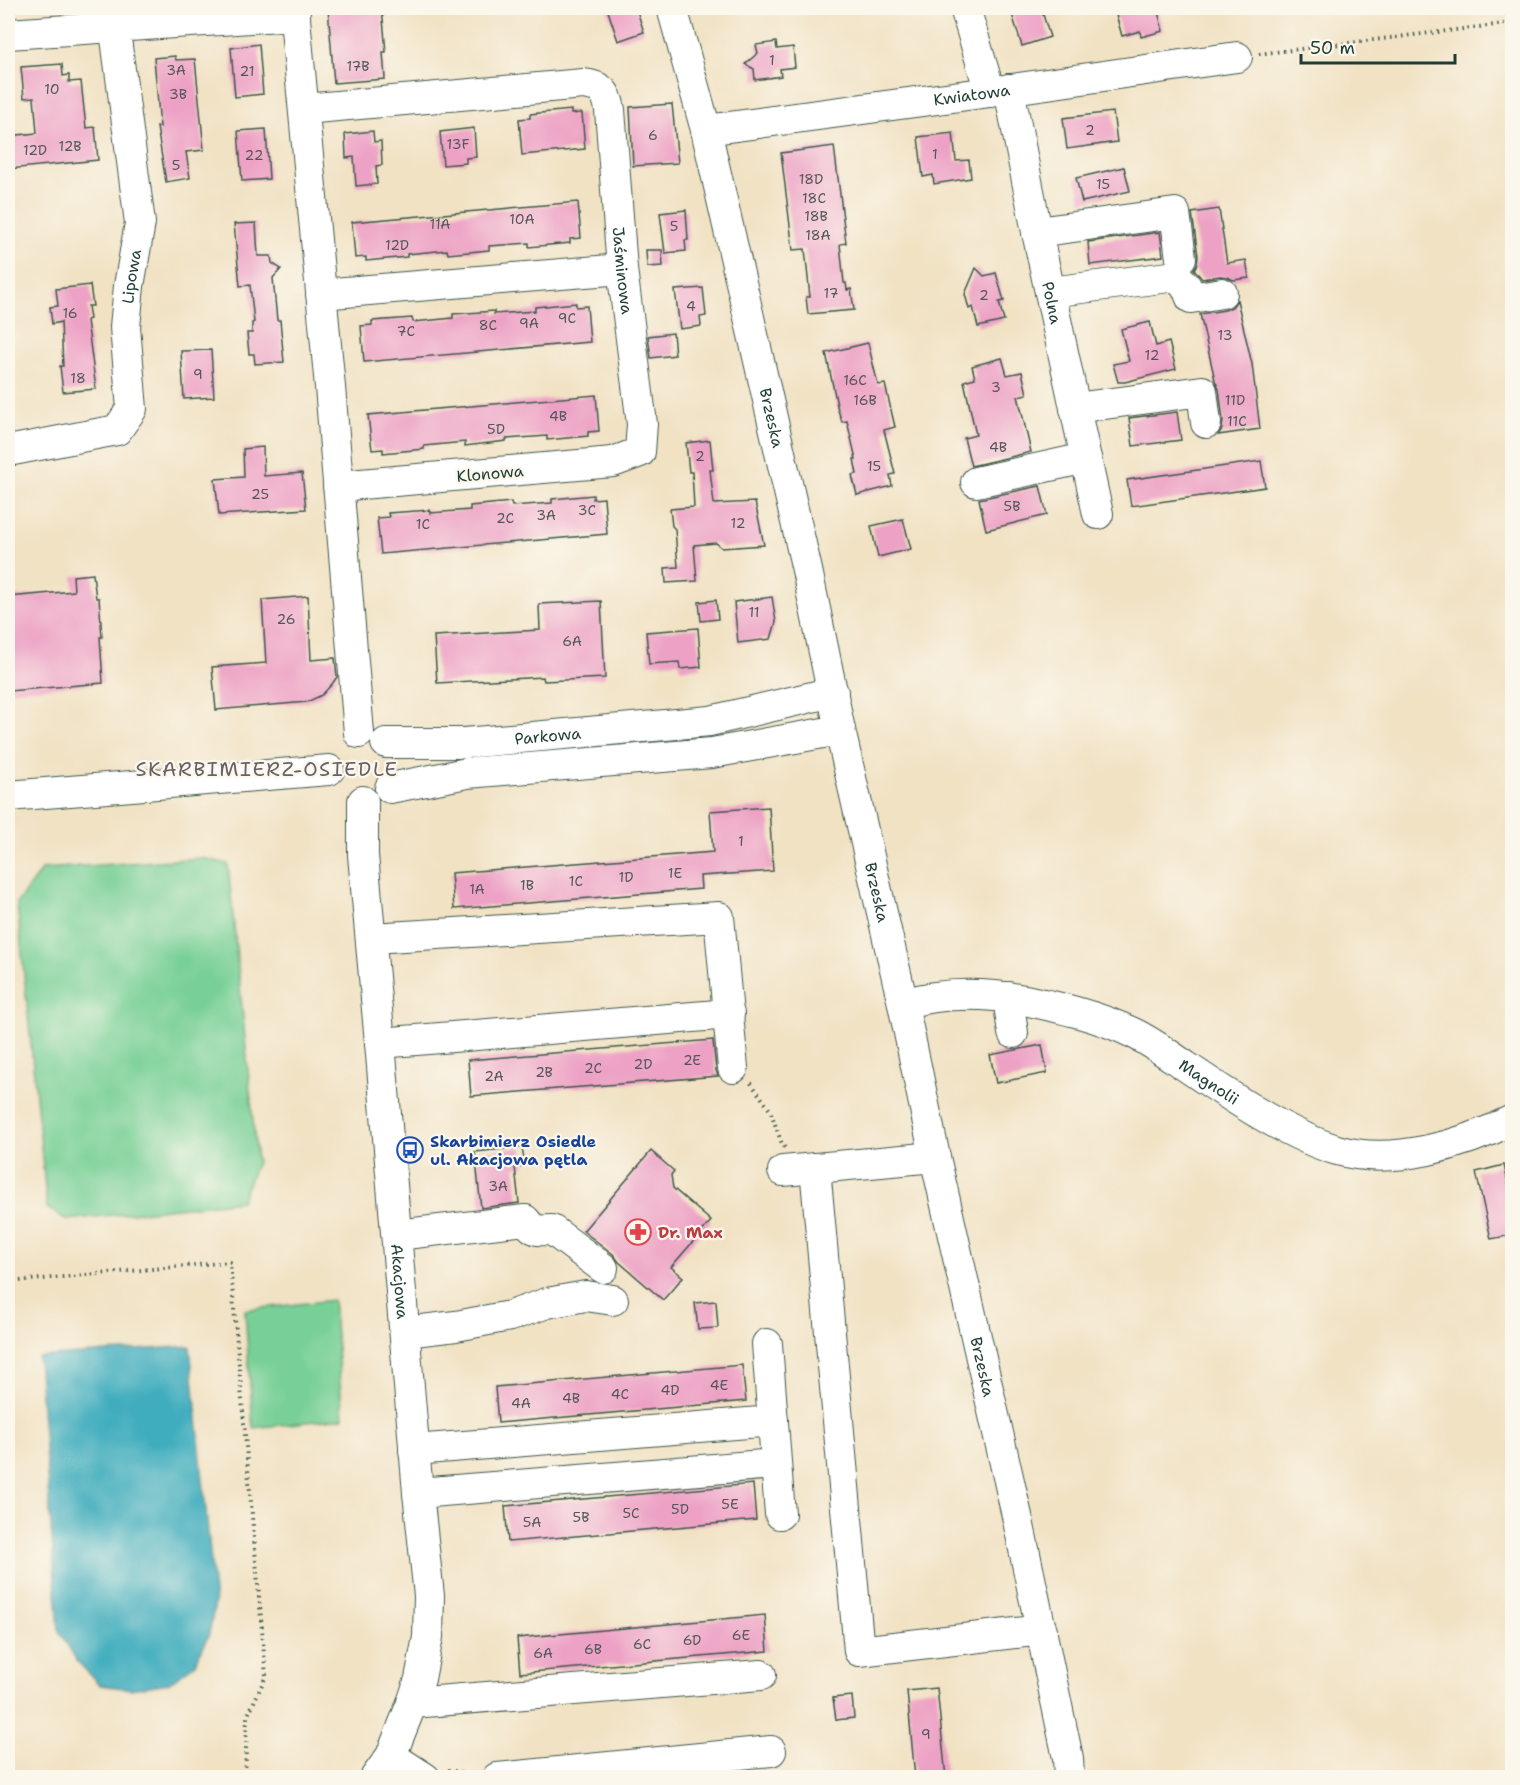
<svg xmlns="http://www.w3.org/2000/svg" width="1520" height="1785" font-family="'Shantell Sans',sans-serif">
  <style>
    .green { fill: #78d096; stroke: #4c8665; stroke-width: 1.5 }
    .water { fill: #40adbe; stroke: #307579; stroke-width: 1.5 }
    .building { fill: #eda2c5 }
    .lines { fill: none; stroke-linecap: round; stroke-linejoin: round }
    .minor-casing { stroke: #3e564a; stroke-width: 32 }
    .path { stroke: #3e564a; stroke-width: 4; stroke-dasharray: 1.5 4.5; stroke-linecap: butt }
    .minor { stroke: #fff; stroke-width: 30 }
    .labels { text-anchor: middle; stroke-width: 4.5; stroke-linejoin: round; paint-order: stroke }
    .number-label { font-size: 14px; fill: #525658 }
    .street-label { font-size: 16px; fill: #1f3d34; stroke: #fbf7ec }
    .transit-label { font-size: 16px; font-weight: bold; fill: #164399; stroke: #fbf7ec; text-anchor: start }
    .health-label { font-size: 16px; font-weight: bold; fill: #be3a42; stroke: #fbf7ec; text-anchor: start }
    .quarter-label { font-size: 20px; letter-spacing: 1.5px; fill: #676067; stroke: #fbf7ec }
  </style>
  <rect width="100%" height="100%" fill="#fbf7ec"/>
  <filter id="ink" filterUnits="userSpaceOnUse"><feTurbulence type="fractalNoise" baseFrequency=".0167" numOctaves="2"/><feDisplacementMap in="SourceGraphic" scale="12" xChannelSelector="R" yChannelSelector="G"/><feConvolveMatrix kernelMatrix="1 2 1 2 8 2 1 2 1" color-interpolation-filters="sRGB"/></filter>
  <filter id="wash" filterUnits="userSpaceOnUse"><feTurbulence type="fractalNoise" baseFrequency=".008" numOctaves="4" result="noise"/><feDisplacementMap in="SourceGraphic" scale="24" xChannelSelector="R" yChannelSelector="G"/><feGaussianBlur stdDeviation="1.35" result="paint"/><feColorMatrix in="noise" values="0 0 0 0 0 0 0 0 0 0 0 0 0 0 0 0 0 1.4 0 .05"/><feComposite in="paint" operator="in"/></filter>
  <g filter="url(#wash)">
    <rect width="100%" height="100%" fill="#f1e2c4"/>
    <g class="green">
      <path d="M202,858L228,864L257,1162L241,1201L67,1220L47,1208L17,903L42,869Z"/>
      <path d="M333,1300L343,1418L253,1428L245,1310Z"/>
    </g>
    <path class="water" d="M190,1346L215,1603L209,1634L195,1664L169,1683L131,1689L100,1685L77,1661L59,1631L38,1357Z"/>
    <g id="blocks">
      <g class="building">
        <path d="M328,8H382L386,52H383L385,79L334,83Z"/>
        <path d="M607,8H636L644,32L618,41Z"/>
        <path d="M1010,8H1041L1050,37L1022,46Z"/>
        <path d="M1128,8H1157L1163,31L1141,37L1140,31L1122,36L1115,11Z"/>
        <path d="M776,42L777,49L793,47L795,67L780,69L781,76L755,80L754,69L745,64L758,53L756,45Z"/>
        <path d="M259,44L263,94L235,97L231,48Z"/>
        <path d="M175,56L176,60L195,59L204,150L186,152L190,178L166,182L157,127H160L154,58Z"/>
        <path d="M62,64L63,76L69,75V82L81,81L86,128L95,127L98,160L9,169L8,136L37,133L34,97L24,98L21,67Z"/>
        <path d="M672,104L678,163L633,166L630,107Z"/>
        <path d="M571,110V114L582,113L585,149L522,155L519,119L530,118V114Z"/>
        <path d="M1113,112L1117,142L1067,149L1063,118Z"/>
        <path d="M474,128L476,157L466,158V163L443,165L440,132Z"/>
        <path d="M266,129L269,179L242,181L238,131Z"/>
        <path d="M373,131L374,142L381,141L382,165L376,166L377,184L356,186L354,157L346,158L345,134Z"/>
        <path d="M953,133L956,161L969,160L971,178L934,184L933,175L923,177L918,137Z"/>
        <path d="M834,146L846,243L840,244L844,283H846L847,290L851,289L854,310L808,314L806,297H810L805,249L793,250L781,153Z"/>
        <path d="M1124,167L1130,191L1082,202L1076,178Z"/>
        <path d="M578,202L581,238L570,239V243L529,247V243L489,246V250L448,254L447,250L407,254V257L366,261V257L355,258L352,222Z"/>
        <path d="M1219,209L1227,263L1246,260L1249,278L1233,280L1228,277L1220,276L1202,279L1194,269L1197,264L1198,256L1192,213Z"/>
        <path d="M686,210L688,240H685L686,251L665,253L660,213Z"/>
        <path d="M256,223L258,256H271L272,263L281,269L273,278L277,320H280L284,362L255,364L254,354H249L247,333H252V323L254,322L250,285L240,286L234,224Z"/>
        <path d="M1160,232L1163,256L1090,265L1088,242Z"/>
        <path d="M646,250H662L663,266L647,267Z"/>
        <path d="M976,268L984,276L996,273L1004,301L999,302L1004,321L978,327L973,307L969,309L965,294Z"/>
        <path d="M90,285L93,306H88L90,319L87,320L96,389L63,392L60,366H63L61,322L52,324L50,307L58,306L56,289Z"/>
        <path d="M703,288L706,316L700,317L701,326L680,329L675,290Z"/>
        <path d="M1237,300L1252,364L1260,429L1218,435L1222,429L1223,421L1219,389L1215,380L1200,314L1225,310L1232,307Z"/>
        <path d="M576,303V307L587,306L590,342L364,362L361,326L372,325V321L412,318L413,322L453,318V314L481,312L494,311V314L535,311V307Z"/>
        <path d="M1150,322L1156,346L1169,342L1176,369L1125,382H1118L1113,364L1129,361L1121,329Z"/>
        <path d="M673,333L675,355L651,358L648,336Z"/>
        <path d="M868,343L878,385L885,384L895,427L884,430L895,474L890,475L892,486L857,495L852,475L857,474L854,459H856L847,421L842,422L838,410L826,353Z"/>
        <path d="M211,350L214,397L184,399L181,351Z"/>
        <path d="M1002,358L1007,375L1022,372L1027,394L1018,396L1031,452L971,466L964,438L976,435L964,381L975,378L972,366Z"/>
        <path d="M596,395L599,431L588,432V436L547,440V436L506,439V441L465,446V442L424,446V449L383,453V449L372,450L368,415Z"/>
        <path d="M1177,412L1181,440L1133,446L1129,418Z"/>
        <path d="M710,440L713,470H710L714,504L755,502L764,545L722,548L716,543L694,545L697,581L666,583L665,568L678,567L675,529L672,526L670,509L694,507L692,472H689L686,443Z"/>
        <path d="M263,447L264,476L302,473L306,509L219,515L215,479L244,477L243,449Z"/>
        <path d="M1261,461L1265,487L1131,506L1127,480Z"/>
        <path d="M1040,486L1047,515L986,530L979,499Z"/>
        <path d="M593,495V499L604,498L607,534L381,554L377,518L389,517L388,513L430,510V513L470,510V506L511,502L512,506L552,503V499Z"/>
        <path d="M903,519L911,549L878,557L871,526Z"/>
        <path d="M93,574L96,598H99L102,637H100L103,683L9,691L8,676V597L74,591L73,576Z"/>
        <path d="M308,596L311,660L335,658L337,677L332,684L322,695L307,702L216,710L212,667L266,663L262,600Z"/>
        <path d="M772,597L776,622L771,639L738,643L734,602Z"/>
        <path d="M716,600L718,619L701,621L699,602Z"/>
        <path d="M601,601L605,678L544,681L543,677L437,683L434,636L540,630L539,604Z"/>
        <path d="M698,628L701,667L680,669L679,662L649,664L646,632Z"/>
        <path d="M769,807L773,871L700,876L701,889L454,909L451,873L713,852L710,811Z"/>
        <path d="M713,1040L716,1070L718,1076L471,1096L468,1060Z"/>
        <path d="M1042,1045L1047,1073L996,1083L990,1055Z"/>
        <path d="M522,1147L525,1166L515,1167L519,1203L481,1208L475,1152Z"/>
        <path d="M651,1151L674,1171L671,1175L673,1188L711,1221L671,1267L683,1277L663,1300L619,1262L613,1254L583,1231Z"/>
        <path d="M1504,1165L1512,1198V1235L1491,1239L1476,1172Z"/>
        <path d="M716,1301L718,1328L698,1329L695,1303Z"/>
        <path d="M742,1365L746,1401L498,1423L495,1387Z"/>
        <path d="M753,1484L756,1520L508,1542L505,1506Z"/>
        <path d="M765,1615L768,1651L520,1673L517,1638Z"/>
        <path d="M937,1688L946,1778H915L907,1691Z"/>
        <path d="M852,1696L854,1718L836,1720L833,1698Z"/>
      </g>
    </g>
  </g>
  <g filter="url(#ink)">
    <use href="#blocks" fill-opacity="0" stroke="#3e564a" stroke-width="1.5"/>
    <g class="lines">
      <g class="minor-casing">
        <g id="minor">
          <path d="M294,8L330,387L359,733"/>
          <path id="s1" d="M672,8L706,130L807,570L840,730L903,1004L935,1157L1017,1516L1068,1758L1069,1778"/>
          <path d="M965,8L990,92"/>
          <path d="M8,34L295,15"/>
          <path id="s2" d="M1009,89L1037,232L1098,514"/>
          <path id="s3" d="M304,109L583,84C602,86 607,92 610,110L622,269L642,424L640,452L613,462L338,486"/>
          <path id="s4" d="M706,130L990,92L1237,57"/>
          <path d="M1037,232L1175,213L1181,258"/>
          <path d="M1050,292L1177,276L1186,286L1191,298L1222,293"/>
          <path d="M321,294L622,269"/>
          <path d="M1075,408L1202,391L1206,423"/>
          <path id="s5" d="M8,451L117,430L132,409L125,327L129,286L140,223L112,8"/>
          <path d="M976,482L1086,458"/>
          <path id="s6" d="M386,743H464L710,721L833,692"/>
          <path d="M390,788L467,773L712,753L840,730"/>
          <path d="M8,796L329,770"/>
          <path id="s7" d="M363,801V855L380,1043L418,1493L429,1596L428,1637L420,1679L412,1703L391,1756L375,1778"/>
          <path d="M371,938L719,917L733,1068"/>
          <path d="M1008,997L1013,1033"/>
          <path id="s8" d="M903,1004C941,992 985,993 1025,1000C1062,1008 1098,1016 1133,1033C1152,1042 1169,1055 1187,1067C1230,1096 1287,1135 1337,1150C1392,1166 1463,1145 1512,1120"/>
          <path d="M380,1043L729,1014"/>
          <path d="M815,1168L859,1651L1042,1630"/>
          <path d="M783,1171L935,1157"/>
          <path d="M397,1235L525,1220C534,1231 537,1231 552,1230L603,1268"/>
          <path d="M405,1332L456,1326L510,1316L547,1303L586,1296L613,1300"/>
          <path d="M767,1344L780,1514"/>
          <path d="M414,1450L773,1421"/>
          <path d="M418,1493L775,1464"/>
          <path d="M412,1703L761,1675"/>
          <path d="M391,1756L425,1778"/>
          <path d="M497,1778L771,1751"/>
        </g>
      </g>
      <g class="path">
        <path d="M1259,54L1512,23"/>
        <path d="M751,1083L770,1110L782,1144L785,1148"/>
        <path d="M8,1282L230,1262L266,1676L247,1717L245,1778"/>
        <path d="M448,1770L460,1772L461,1778"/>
      </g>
      <use href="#minor" class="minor"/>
    </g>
  </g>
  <defs>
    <g id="bus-ring" transform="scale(1.35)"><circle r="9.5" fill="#fbf7ec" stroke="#1a4fb4" stroke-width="1.5"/><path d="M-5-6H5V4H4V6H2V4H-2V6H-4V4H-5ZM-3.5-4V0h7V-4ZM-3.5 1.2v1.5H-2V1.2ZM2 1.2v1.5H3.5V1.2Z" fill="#1a4fb4"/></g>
    <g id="pharmacy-ring" transform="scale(1.35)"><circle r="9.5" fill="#fbf7ec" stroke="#e0444e" stroke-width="1.5"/><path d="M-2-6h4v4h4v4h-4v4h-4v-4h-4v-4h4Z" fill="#e0444e"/></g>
  </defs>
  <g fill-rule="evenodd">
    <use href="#bus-ring" x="410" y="1150"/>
    <use href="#pharmacy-ring" x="638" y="1232"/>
  </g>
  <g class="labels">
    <g class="number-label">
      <text x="772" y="65">1</text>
      <text x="358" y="71">17B</text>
      <text x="176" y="75">3A</text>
      <text x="247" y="76">21</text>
      <text x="52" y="94">10</text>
      <text x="178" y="99">3B</text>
      <text x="1090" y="135">2</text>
      <text x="653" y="140">6</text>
      <text x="458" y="149">13F</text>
      <text x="70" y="151">12B</text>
      <text x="35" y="155">12D</text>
      <text x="935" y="159">1</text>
      <text x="254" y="160">22</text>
      <text x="176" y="170">5</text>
      <text x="811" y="184">18D</text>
      <text x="1103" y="189">15</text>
      <text x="814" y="203">18C</text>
      <text x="816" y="221">18B</text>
      <text x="522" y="224">10A</text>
      <text x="440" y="229">11A</text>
      <text x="674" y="231">5</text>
      <text x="818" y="240">18A</text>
      <text x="397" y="250">12D</text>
      <text x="831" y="298">17</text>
      <text x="984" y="300">2</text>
      <text x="691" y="311">4</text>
      <text x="70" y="318">16</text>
      <text x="567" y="323">9C</text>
      <text x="529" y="328">9A</text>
      <text x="488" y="330">8C</text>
      <text x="406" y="336">7C</text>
      <text x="1225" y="340">13</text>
      <text x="1152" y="360">12</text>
      <text x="198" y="379">9</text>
      <text x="78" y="383">18</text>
      <text x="855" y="385">16C</text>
      <text x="996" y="392">3</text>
      <text x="865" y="405">16B</text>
      <text x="1235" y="405">11D</text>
      <text x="558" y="421">4B</text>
      <text x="1237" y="426">11C</text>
      <text x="496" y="434">5D</text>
      <text x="998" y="452">4B</text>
      <text x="700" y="461">2</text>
      <text x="874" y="471">15</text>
      <text x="260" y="499">25</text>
      <text x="1012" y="511">5B</text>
      <text x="587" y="515">3C</text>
      <text x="546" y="520">3A</text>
      <text x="505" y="523">2C</text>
      <text x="738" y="528">12</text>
      <text x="423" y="529">1C</text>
      <text x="754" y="617">11</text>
      <text x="286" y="624">26</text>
      <text x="572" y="646">6A</text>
      <text x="741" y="846">1</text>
      <text x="675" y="878">1E</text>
      <text x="626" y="882">1D</text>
      <text x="576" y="886">1C</text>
      <text x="527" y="890">1B</text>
      <text x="477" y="894">1A</text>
      <text x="692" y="1065">2E</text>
      <text x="643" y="1069">2D</text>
      <text x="593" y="1073">2C</text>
      <text x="544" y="1077">2B</text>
      <text x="494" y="1081">2A</text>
      <text x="498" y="1191">3A</text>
      <text x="719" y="1390">4E</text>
      <text x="670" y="1395">4D</text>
      <text x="620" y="1399">4C</text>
      <text x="571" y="1403">4B</text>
      <text x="521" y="1408">4A</text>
      <text x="730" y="1509">5E</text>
      <text x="680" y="1514">5D</text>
      <text x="631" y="1518">5C</text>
      <text x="581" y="1522">5B</text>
      <text x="532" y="1527">5A</text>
      <text x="741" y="1640">6E</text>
      <text x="692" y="1645">6D</text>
      <text x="642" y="1649">6C</text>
      <text x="593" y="1654">6B</text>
      <text x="543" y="1658">6A</text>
      <text x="926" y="1739">9</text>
    </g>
    <g class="street-label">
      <text dy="6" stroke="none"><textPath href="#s4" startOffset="268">Kwiatowa</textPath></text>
      <text dy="6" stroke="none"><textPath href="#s3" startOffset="483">Jaśminowa</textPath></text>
      <text dy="6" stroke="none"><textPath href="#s5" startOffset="270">Lipowa</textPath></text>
      <text dy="6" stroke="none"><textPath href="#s2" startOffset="218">Polna</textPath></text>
      <text dy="6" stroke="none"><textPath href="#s1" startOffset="422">Brzeska</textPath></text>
      <text transform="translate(490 473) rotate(-5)" y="6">Klonowa</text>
      <text dy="6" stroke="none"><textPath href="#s6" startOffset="162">Parkowa</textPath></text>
      <text dy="6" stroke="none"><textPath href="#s1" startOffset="908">Brzeska</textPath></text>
      <text dy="6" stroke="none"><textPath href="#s8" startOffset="327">Magnolii</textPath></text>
      <text dy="6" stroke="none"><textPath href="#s7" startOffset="482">Akacjowa</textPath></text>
      <text dy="6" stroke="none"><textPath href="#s1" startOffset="1394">Brzeska</textPath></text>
    </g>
    <g class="transit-label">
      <text x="430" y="1147">Skarbimierz Osiedle<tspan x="430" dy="18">ul. Akacjowa pętla</tspan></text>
    </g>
    <g class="health-label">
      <text x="658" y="1238">Dr. Max</text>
    </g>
    <g class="quarter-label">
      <text x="267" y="776">SKARBIMIERZ-OSIEDLE</text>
    </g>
  </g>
  <rect width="1520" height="1785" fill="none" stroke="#fbf7ec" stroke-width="30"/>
  <path d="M1301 54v9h154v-9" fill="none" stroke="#1f3d34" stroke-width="3"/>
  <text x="1310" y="54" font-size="18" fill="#1f3d34" stroke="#fbf7ec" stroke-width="4.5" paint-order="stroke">50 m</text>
</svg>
